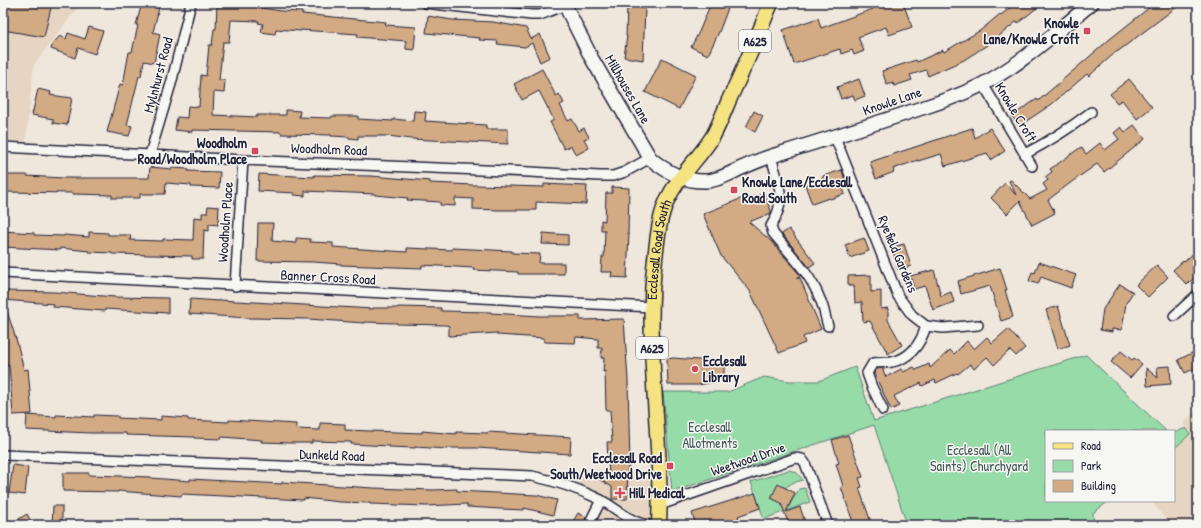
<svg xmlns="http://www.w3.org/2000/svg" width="1201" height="528" font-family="'Patrick Hand',sans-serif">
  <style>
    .built { fill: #e6d5c2 }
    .green { fill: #97dca8; stroke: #5c7f72 }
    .building { fill: #d2aa84; stroke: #22223b }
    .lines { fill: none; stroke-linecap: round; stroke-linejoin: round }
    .street-casing { stroke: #22223b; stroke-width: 12 }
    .secondary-casing { stroke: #22223b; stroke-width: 16 }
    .primary-casing { stroke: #22223b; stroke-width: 17 }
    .street { stroke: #f6f6f2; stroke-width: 9 }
    .secondary { stroke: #f6f6f2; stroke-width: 13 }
    .primary { stroke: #f5e382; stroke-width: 14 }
    .poi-dot { fill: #d1495b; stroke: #f6f6f2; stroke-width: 1.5 }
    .labels { text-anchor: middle; stroke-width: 3; stroke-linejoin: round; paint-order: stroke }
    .shield { fill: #f6f6f2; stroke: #626272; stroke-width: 1 }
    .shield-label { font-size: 13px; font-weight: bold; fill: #22223b }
    .poi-label { font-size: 14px; font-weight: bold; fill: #22223b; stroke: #f6f6f2; text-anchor: end }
    .street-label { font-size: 14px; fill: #22223b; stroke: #f6f6f2 }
    .park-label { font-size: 14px; fill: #455a5c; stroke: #f6f6f2 }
  </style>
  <rect width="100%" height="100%" fill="#efe7dc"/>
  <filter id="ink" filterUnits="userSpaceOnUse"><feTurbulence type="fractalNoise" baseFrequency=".025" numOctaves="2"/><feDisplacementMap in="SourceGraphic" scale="8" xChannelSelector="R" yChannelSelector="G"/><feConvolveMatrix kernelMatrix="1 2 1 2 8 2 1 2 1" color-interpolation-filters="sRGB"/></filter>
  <g filter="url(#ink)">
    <g class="built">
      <path d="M3,3H81L34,65L25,147L3,145Z"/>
      <path d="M1198,409V525H1171L1154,505V501H1174V449L1190,434L1183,423Z"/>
      <path d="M579,469L659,472V525H584L597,499L573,487Z"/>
    </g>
    <g class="green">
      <path d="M1086,355L1166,431H1046V501H1109L1093,513L1094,525H907L874,425L672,492L663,392H728L764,377L789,381H819L855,367L874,421Z"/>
      <path d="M1186,428L1190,434L1174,449V433Z"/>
      <path d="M789,470L796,472L803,480L792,483L785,488L789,506L799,489L805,488L810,502L764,519L751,482Z"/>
    </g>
    <g class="building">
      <path d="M3,3H52L44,37L3,30Z"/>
      <path d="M142,3H157L156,7L159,8L153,32L160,34L154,63L144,61L141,76H139L127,125L132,126L129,136L107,132L120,84L123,85L129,52H132L138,25H136Z"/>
      <path d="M217,3L255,4V7L281,11L302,12V14L386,22L385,25L416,27L414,50L406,49V41L357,37L358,34L301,30V31L276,29L275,34L261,32L263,24L258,23L259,21L231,20L229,42H223L219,80H225L224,93L214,92L213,115L257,117V115H286V110L300,111L299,117L331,118L332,116H358V119L393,121V119L413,121L414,111L426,112L425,121L486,125V129H508V144L411,139L388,136H358V139L349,138V137L331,136V135L281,134V132L192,130V132L175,130L177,117L187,118L188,106L199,107L201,75L206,76L209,45H212L214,29H216Z"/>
      <path d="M711,3H730L719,32L708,55L691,47L699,32Z"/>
      <path d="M871,3H903L912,27L889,35L886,27L858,37L864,51L854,55L852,50L841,54L840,49L794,64L783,30L818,18L821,28L873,9Z"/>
      <path d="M1016,3H1043L1018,23L1017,21L992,42L964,60L928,76L926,70L910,75L912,80L894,86L893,83L887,85L882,71L916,60L917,62L943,50L944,52L981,30L1000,14L1001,15Z"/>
      <path d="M1155,3H1182L1117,52V51L1089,76L1087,74L1052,104L1019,126L1012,116L1037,99L1038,101L1110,39Z"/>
      <path d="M627,7L645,8L643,60L624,57L627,36H626Z"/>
      <path d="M428,16L452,20L493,22L526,28L531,39L540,34L550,57L540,62L532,43L525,47L497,44L498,41L479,40L480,38L426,33Z"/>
      <path d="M89,27L103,31L95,54L78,48L75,58L51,49L53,43L60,36L66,39L68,33L85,39Z"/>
      <path d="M662,58L696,75L679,109L645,92Z"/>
      <path d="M542,69L556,96L559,94L564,103L560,105L568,121L572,119L579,131L584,128L589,137L584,139L589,148L576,155L571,146L564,149L550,122L554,120L539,91L522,100L514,84Z"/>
      <path d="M859,79L865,96L855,100L853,95L841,99L837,87Z"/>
      <path d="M1129,79L1152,107L1137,119L1122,100L1117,103L1110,94Z"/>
      <path d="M38,89L51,92L50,95L72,98L67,125L53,123V119L32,115Z"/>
      <path d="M754,111L763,116L755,132L746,127Z"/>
      <path d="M1134,125L1145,139L1104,172L1097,164L1069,184L1048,200L1055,213L1032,225L1020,201L1007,214L991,198L1005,183L1016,195L1009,181L1011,180L1030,199L1047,190L1043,184L1048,180L1045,177L1052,172L1050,169L1059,163L1081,147L1086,154L1100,143L1105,150L1119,139L1114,133L1121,127L1125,132Z"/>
      <path d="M972,128L975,138L990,128L1005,151L991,160L987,153L945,166L941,154L918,161V160L893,169L894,172L876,179L870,162Z"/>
      <path d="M150,167L172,169V168L188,169V171L220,172L219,188L191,187V185L166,183L165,194H140V198H112V195L73,194V193L3,192V175H27V176L63,178H149Z"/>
      <path d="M842,170L846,184L842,186L845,194L830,199L829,198L812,204L805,185L823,178V176Z"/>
      <path d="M259,174L314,177V175L371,176L430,181V183L474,185L544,187V184L587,186L586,204L536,202V210H498L473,209V199L455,198V206L440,205V202L407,200L408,198L375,195V194L305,191V196L294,195L295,193L258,191Z"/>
      <path d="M612,187L629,188L628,234H629L627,278L611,277L612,272H601L602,257H604L605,230H601V220L605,221L606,193H612Z"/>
      <path d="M764,193L771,211V213L749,222L772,242L800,275V277L796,278H800L821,329L803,337L805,343L779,353L750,291L721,256L703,214L745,197L746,200Z"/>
      <path d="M208,206L219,207L218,225L209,224V231L204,230L203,259H192V256L112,254V253L89,252V251L60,248V250L3,247V231L34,233V235L64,236V235L89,237V232L108,233V235H131L130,240L163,241V239L193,240L194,217L202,218V213H207Z"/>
      <path d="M258,223H273L272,241L296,243V238L310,239V242L333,243V247L407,252V248L452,250V248L512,251V253L540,254L539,263H564V274H518V272L473,270L474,268L422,265V268L341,265V264L313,262L257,261Z"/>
      <path d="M789,229L815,263L809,267L782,234Z"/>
      <path d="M543,233L568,235V245L542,244Z"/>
      <path d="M864,238L869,251L850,258L845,245Z"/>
      <path d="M904,244L911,266L898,270L892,247Z"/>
      <path d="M1198,249V274L1187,285L1173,270L1183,261L1184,262Z"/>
      <path d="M1039,262L1076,275L1071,288L1041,277L1038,284L1029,281L1032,272L1035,273Z"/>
      <path d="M1157,265L1168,277L1148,297L1136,285Z"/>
      <path d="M1000,268L1007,290H1005L1013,317L1001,321L990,286L961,294L958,281Z"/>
      <path d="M934,270L941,296L951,292L954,302L933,310L925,286L914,289L910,276Z"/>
      <path d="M871,275V292L881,291V309L888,308V320L902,345L888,354L870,321L863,322L862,302L855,303L854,286H848V276Z"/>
      <path d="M1120,284L1133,292L1126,303L1122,330L1112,329V332L1100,330L1103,309Z"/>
      <path d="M3,291L55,292L115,297L168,298V313L105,309V311L53,307L54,304L3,300Z"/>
      <path d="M190,299L219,301V300L373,309V308H397L398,307L441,308V311L491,312V313L539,316H580V320L624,319L628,380L630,466L628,467L627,499H612V487L592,475L609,476L607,442H612L610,410H606L605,371L603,372L604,358H601L602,348H598V339L576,337L575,343L544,342V338L497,335V333L449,336V326L446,325L397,324V323L364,322V323L308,319L248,318L189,314Z"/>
      <path d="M3,305H5L17,342L24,370L28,369L32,414L13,415L9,365L7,366L3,349Z"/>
      <path d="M1058,306L1070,345L1058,349L1046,310Z"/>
      <path d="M1008,329L1025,348L1016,356L1010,350L994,365L987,357L974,369L970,364L958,374L957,373L936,383L935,380L922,386L921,383L894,396L899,406L891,410L874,373L877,369L882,368L886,377L901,369L903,372L914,367L916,370L929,364L930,368L950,350L954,354L967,341L974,349L987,337L992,343Z"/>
      <path d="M1198,350V367L1185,373L1178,360Z"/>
      <path d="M1121,351L1132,360L1134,358L1142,364L1130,378L1111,362Z"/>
      <path d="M673,358L724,362V375L720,376V381L698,385H668L667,359Z"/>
      <path d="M1170,366L1171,384L1147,386L1146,368L1158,378L1157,367Z"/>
      <path d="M27,415L56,417V415L94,417V415L118,416V418L161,420V416L188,418V420L229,422V420L296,424V429L320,430V423L345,424V430L422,433V431L456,434V432L488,433V432L571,437L570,454L477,448H447V449L415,447V448L389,447V446L351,444V442L312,441V443H291L261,442L262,440L222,437L221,439L194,438V437L126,435V433H90L26,430Z"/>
      <path d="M848,435L863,477L859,478L862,487L859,488L872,525H854L841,487L843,486L836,464L839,463L832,440Z"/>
      <path d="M13,465L28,467L25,495L9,493Z"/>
      <path d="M63,473H89V475L151,477V478L190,481V479L282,484V482L373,488L433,490L457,489V491L536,495L557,500L553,515L524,508V510L501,509L467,507V504L426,506L370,504V503L340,502L304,498V500L182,494L181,496L118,491V492L63,491Z"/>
      <path d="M778,484L795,493L786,512L800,507L806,525H789L781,503L771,498Z"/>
      <path d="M755,493L760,508L738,516L739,519L733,521L734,525H723L722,521L711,525H696L692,513Z"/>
      <path d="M53,506H62V525L52,524Z"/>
      <path d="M578,513L586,517L585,521L588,525H571Z"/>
      <path d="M27,514L33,525H9Z"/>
    </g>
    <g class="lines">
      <g class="street-casing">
        <g id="street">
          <path d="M425,3L531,15H540L565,5"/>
          <path d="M983,84L1032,166"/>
          <path d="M835,137L898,296L912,315L926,326L943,328L978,325"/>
          <path d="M3,147L243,160L530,172L599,176H613L625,172L650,158"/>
          <path d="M150,154L171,84L191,3"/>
          <path d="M1025,154C1048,142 1070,128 1091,112"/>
          <path d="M771,157C779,184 787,200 771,226L773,233C790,254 810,273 820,299C824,307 825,317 828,326"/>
          <path d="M3,273L652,307"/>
          <path d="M235,286L243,160"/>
          <path d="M1174,316L1198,294"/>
          <path d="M883,410L872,387L867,373L873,363C879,362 886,363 892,362C911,358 921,343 926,326"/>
          <path d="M3,455L532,476C555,481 576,488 597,498C615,506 630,524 650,525"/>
          <path d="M660,505L795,458L802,459L805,463L828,525"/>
          <path d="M591,520L601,500"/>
        </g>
      </g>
      <g class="secondary-casing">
        <path id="secondary" d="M564,3L592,59L650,158C666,172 686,182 707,181C720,180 732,172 744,167C753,163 762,159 772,156C817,142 862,128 907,113C933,104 959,97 983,84C1023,63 1057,31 1092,3"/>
      </g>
      <g class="primary-casing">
        <g id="primary">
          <path id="s1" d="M659,525C663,436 644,347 655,259C657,243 658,226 663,211C672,181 697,162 713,136C719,125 724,112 729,100C744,68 758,36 771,3"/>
        </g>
      </g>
      <use href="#street" class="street"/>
      <use href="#secondary" class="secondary"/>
      <use href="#primary" class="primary"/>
    </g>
  </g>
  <g class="poi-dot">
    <rect x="1083" y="27" width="8" height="8" rx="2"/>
    <rect x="251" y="147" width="8" height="8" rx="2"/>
    <rect x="730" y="186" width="8" height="8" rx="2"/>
    <circle cx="695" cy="369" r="4"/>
    <rect x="666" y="462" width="8" height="8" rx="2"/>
    <path d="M618 487h4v4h4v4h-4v4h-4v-4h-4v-4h4z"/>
  </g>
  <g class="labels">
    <g class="shield">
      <rect x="739" y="30" width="32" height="22" rx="3"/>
      <rect x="636" y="337" width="32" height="22" rx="3"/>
    </g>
    <g class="shield-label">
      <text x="755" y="46">A625</text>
      <text x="652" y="353">A625</text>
    </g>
    <g class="poi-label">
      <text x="1079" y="28">Knowle<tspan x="1079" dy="16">Lane/Knowle Croft</tspan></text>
      <text x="247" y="148">Woodholm<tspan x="247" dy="16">Road/Woodholm Place</tspan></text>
      <text x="742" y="187" text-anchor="start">Knowle Lane/Ecclesall<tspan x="742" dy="16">Road South</tspan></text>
      <text x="703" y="366" text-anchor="start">Ecclesall<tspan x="703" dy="16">Library</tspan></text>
      <text x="662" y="463">Ecclesall Road<tspan x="662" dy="16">South/Weetwood Drive</tspan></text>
      <text x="629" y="498" text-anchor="start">Hill Medical</text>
    </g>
    <g class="street-label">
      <text transform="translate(158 75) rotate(-75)" y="5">Mylnhurst Road</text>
      <text transform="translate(628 89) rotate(60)" y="5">Millhouses Lane</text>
      <text transform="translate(892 101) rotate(-19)" y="5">Knowle Lane</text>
      <text transform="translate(1016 112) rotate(59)" y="5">Knowle Croft</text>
      <text transform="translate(329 149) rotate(2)" y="5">Woodholm Road</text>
      <text transform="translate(225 222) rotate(-86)" y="5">Woodholm Place</text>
      <text dy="5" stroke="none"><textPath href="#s1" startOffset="276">Ecclesall Road South</textPath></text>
      <text transform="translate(898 254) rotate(67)" y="5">Ryefield Gardens</text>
      <text transform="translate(328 277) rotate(3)" y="5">Banner Cross Road</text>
      <text transform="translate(332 455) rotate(2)" y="5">Dunkeld Road</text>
      <text transform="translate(748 459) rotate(-19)" y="5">Weetwood Drive</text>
    </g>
    <g class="park-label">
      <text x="710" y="432">Ecclesall<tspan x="710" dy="16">Allotments</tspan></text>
      <text x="979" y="455">Ecclesall (All<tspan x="979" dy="16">Saints) Churchyard</tspan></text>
    </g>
  </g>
  <rect width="1201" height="528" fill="none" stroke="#f6f6f2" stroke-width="16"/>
  <rect x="8" y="8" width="1185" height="512" fill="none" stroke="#22223b" stroke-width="1.5" filter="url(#ink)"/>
  <rect x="1045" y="430" width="130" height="72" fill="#f6f6f2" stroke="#a1a1a9"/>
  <rect x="1053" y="443" width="20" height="6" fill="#f5e382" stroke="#a1a1a9"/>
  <text x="1081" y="450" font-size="12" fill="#22223b">Road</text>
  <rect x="1053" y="460" width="20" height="12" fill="#97dca8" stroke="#a1a1a9"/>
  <text x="1081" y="470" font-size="12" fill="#22223b">Park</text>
  <rect x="1053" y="480" width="20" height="12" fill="#d2aa84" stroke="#a1a1a9"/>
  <text x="1081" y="490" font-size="12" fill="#22223b">Building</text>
</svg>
